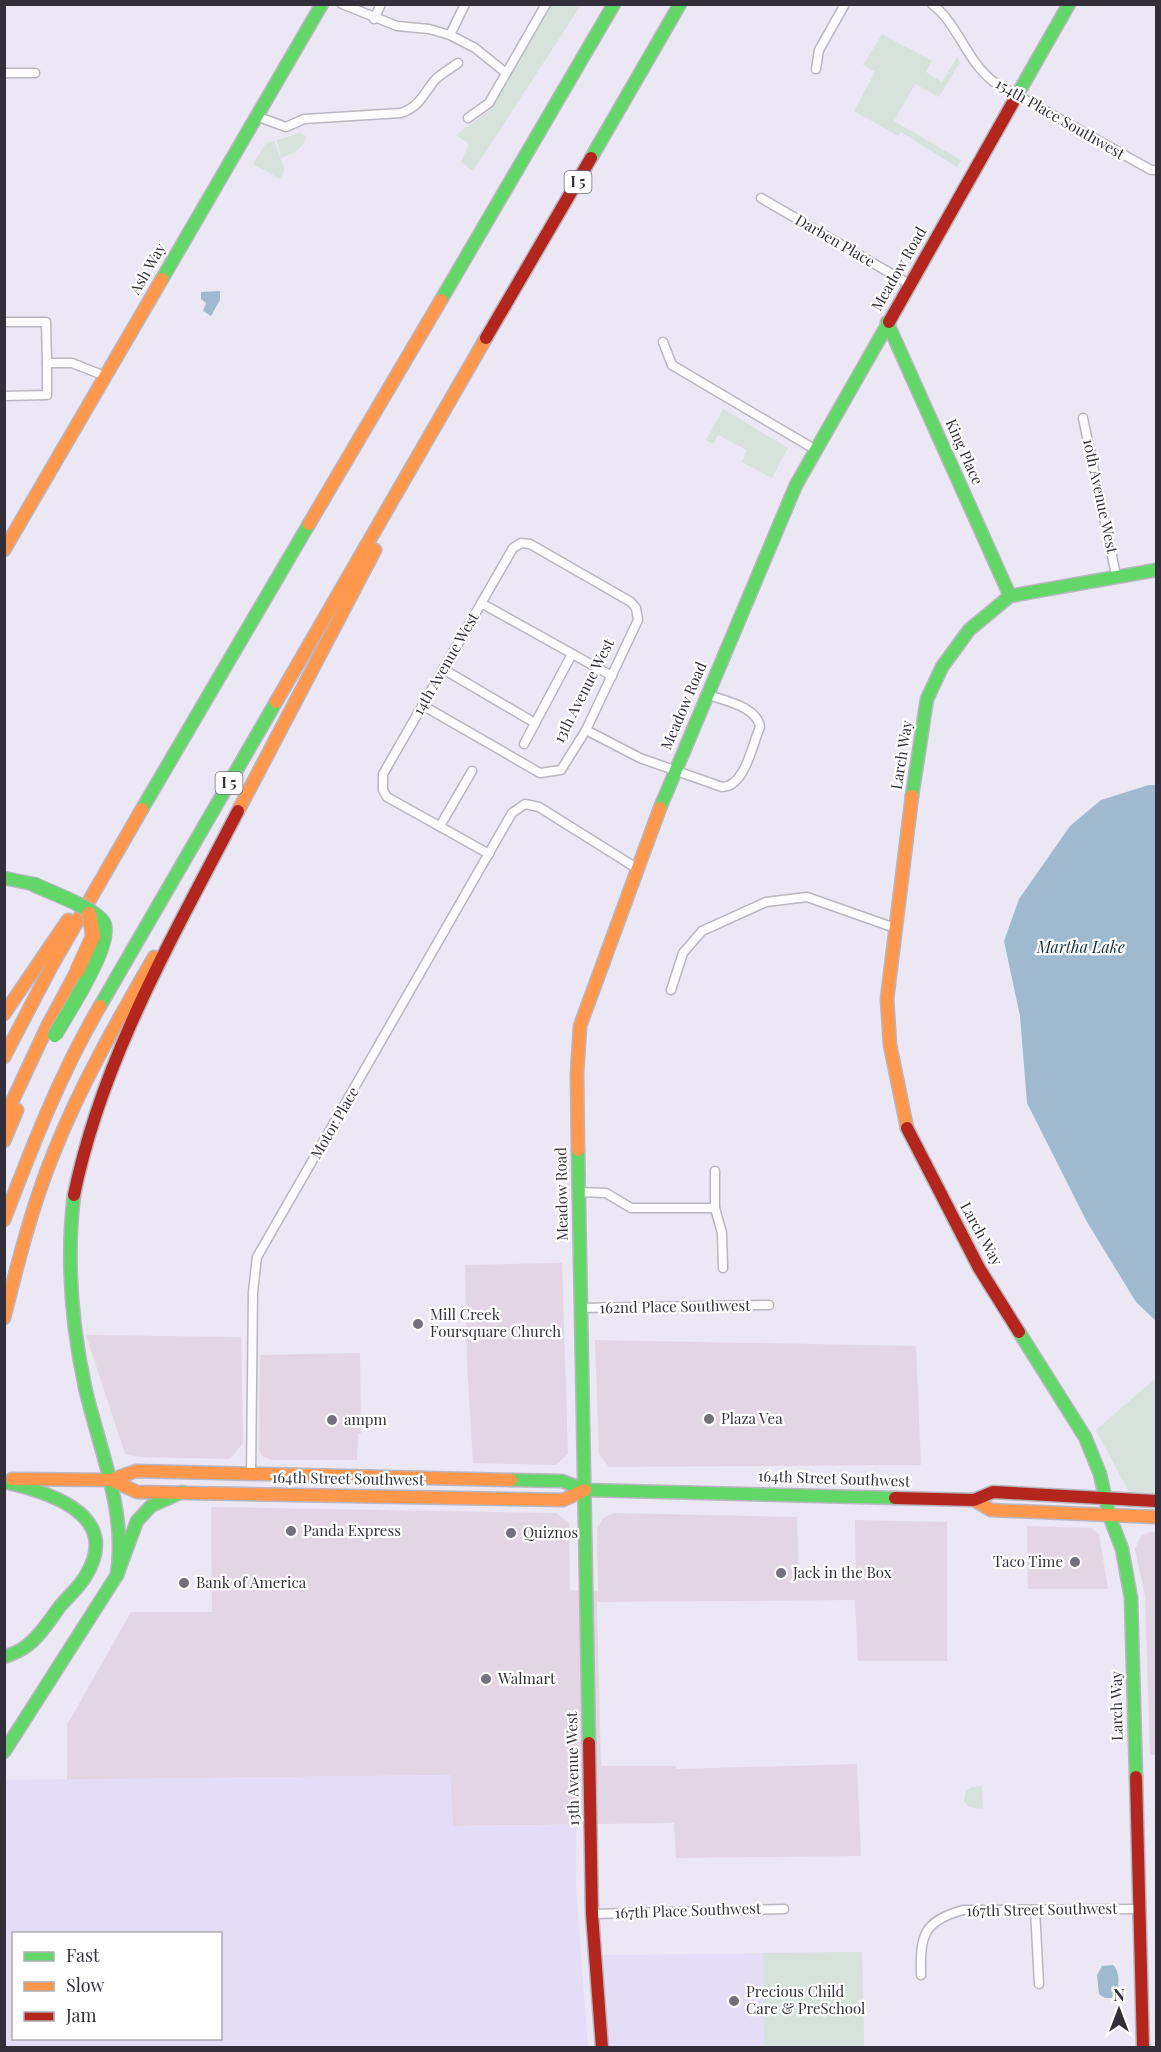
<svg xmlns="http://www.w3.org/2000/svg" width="1161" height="2052" font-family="'Playfair Display',serif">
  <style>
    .commercial { fill: #e3d6e4 }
    .built { fill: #e4ddf8; fill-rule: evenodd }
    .green { fill: #d6e2db }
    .water { fill: #9fbacf }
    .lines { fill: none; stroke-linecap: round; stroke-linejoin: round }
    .street-casing { stroke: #b9b6c1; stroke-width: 11 }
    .fast-casing { stroke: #b9b6c1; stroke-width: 15 }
    .slow-casing { stroke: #b9b6c1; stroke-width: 15 }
    .jam-casing { stroke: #b9b6c1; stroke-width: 15 }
    .street { stroke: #fcfbfd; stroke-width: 8 }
    .fast { stroke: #63d668; stroke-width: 12 }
    .slow { stroke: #ff974d; stroke-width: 12 }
    .jam { stroke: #b3261e; stroke-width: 12 }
    .fast-bridge-casing { stroke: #b9b6c1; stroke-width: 16; stroke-linecap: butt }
    .slow-bridge-casing { stroke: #b9b6c1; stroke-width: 16; stroke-linecap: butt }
    .fast-bridge { stroke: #63d668; stroke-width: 14 }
    .slow-bridge { stroke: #ff974d; stroke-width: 14 }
    .poi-dot { fill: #736f7c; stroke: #fff; stroke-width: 2 }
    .labels { text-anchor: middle; stroke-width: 4.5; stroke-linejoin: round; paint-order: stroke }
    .shield { fill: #fff; stroke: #706d76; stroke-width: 1.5 }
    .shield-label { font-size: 14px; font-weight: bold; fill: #322f3b }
    .street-label { font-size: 15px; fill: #322f3b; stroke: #fff }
    .poi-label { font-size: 15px; fill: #322f3b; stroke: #fff; text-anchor: start }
    .water-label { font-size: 16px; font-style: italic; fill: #0c2e41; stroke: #fff }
  </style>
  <rect width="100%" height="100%" fill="#ebe7f4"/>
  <g class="commercial">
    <path d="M562,1263L568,1454L556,1465L473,1463L467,1363L465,1265Z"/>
    <path d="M86,1335L241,1337L243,1443L230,1459L138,1457L125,1454Z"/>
    <path d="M595,1340L916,1346L921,1465L609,1467L599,1454Z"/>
    <path d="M360,1353L361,1433L358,1434L357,1460H272L262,1456L259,1449L260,1355Z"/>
    <path d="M211,1507L556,1513L569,1523L570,1590L598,1591L597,1528L603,1518L614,1513L797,1517L799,1581H856L855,1520L947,1522V1661H858L855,1600L597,1602L601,1766H675L677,1769L857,1764L861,1856L676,1858L674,1823L453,1826L450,1775L67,1780V1725L131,1612H212Z"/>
    <path d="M1027,1526L1092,1528L1099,1534L1108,1589H1028Z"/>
    <path d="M1150,1532H1156V1755H1150L1145,1596L1135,1549L1141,1536Z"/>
  </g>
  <g class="built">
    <path d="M450,1775L453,1826L576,1825V1889L588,2047H5L6,1780ZM14,1934H220V2038H14Z"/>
    <path d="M862,1952L864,2047H609L603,1955Z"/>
  </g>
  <g class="green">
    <path d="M552,5H581L473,171L461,162L469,144L456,135L491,109Z"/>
    <path d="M882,34L932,61L926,72L942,82L957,57L960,62L939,97L915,84L894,121L961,160L957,167L901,132L898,136L854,111L875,72L863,65Z"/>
    <path d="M300,133L306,136C304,149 293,153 281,158L277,140Z"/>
    <path d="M274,141L285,170L280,179L253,164L266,143Z"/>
    <path d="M723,409L788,448L772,478L742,462L747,450L718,435L713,444L706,440Z"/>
    <path d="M1156,1378V1493L1129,1492L1096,1430Z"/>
    <path d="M982,1786L983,1809L969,1807L964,1801L966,1791L972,1787Z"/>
    <path d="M862,1952L864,2047H764L763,1953Z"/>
  </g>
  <g class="water">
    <path d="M220,291V300L211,316L203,311L206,303L201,299V292Z"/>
    <path d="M1149,785H1156V1321L1136,1302L1087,1222L1027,1103L1020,1016L1004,941L1019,899L1070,826L1101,800Z"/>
    <path d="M1113,1965C1121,1973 1120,1990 1112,1998H1105L1099,1994L1097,1975L1102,1966Z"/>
  </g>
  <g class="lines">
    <g class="street-casing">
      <g id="street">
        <path d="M342,4L397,26L429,29L450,35L475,48L506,73"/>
        <path d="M932,4C959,25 966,61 994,82L1151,170H1156"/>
        <path d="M374,19L381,4"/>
        <path d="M450,35L465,4"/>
        <path d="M816,69L819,50L845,4"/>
        <path d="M4,73H35"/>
        <path d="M256,116L286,127L304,119L401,113C419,107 423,95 434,81C440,74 450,69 458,63"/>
        <path d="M468,118L489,103L546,4"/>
        <path d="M761,198L909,284"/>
        <path d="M4,322H46L47,363H72L105,376"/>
        <path d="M663,342L672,365L816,450"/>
        <path d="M4,396L47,395V363"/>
        <path d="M1083,418L1116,575"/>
        <path d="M481,603L612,676"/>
        <path d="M443,669L535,723"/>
        <path d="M422,705L540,773L561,770L586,730L638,620L636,608L631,602L530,544L521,543L513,548L383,774V790L387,797L489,854"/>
        <path d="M586,730L640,758L722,787C745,787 752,745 760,727C757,706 724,701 706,694"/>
        <path d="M524,744L572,654"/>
        <path d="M440,826L472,771"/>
        <path d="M671,990L683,953L702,931L766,902L807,897L895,928"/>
        <path d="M579,1192L606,1193L631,1208H715V1171"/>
        <path d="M715,1208L722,1233L723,1268"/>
        <path d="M581,1308L769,1305"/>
        <path d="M251,1474L253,1292L257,1257L512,813L525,804L539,807L638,869"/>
        <path d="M1035,1910L1039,1984"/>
        <path d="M592,1914L784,1909"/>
        <path d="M921,1975C920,1936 923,1921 963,1910L1138,1909"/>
      </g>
    </g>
    <g class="fast-casing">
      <g id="fast">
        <path d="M1016,97L1069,4"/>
        <path d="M591,158L680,4"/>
        <path d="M162,279L322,4"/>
        <path d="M441,300L614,4"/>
        <path d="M887,322L1010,596"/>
        <path d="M912,796L927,699L942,667L969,630L1010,596L1156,570"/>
        <path d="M660,808L796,485L889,322"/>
        <path d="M142,809L309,524"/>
        <path d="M4,878L33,884"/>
        <path d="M100,1006L276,702"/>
        <path d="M578,1150L589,1743"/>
        <path d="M74,1195C66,1260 71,1322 85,1387C99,1449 127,1510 117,1575"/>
        <path d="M1019,1332L1085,1437L1100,1474L1109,1515L1122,1549L1131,1598L1136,1777"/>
        <path d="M511,1480L562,1481L585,1490L895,1498"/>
        <path d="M4,1482C49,1492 124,1515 85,1577C79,1587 69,1596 61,1605C51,1618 39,1638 25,1647C19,1652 11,1654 4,1657"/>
        <path d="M4,1752L117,1575L137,1521L151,1506L182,1492"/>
      </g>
    </g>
    <g class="slow-casing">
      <g id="slow">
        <path d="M309,524L441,300"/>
        <path d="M4,550L162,279"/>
        <path d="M276,702L486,338"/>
        <path d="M238,811L375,550"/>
        <path d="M4,1014L68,920"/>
        <path d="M4,1057L51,967L142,809"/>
        <path d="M4,1119L48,1025L77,971"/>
        <path d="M907,1128L890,1045L887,999L912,796"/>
        <path d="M4,1141L17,1110"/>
        <path d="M578,1150L577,1074L580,1026L660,808"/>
        <path d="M4,1220C32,1147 60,1074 100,1006"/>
        <path d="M4,1318C18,1262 32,1206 54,1152C81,1084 118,1020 154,957"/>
        <path d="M12,1479L111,1480L136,1471L511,1480"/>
        <path d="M111,1480L137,1492L563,1500L585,1490"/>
        <path d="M974,1500L991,1510L1156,1517"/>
      </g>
    </g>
    <g class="jam-casing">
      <g id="jam">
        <path d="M889,322L1016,97"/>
        <path d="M486,338L591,158"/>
        <path d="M907,1128L979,1268L1019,1332"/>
        <path d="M74,1195C102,1058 174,935 238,811"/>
        <path d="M895,1498L974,1500L993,1492L1156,1501"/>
        <path d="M589,1743L592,1914L602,2048"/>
        <path d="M1136,1777L1143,2048"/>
      </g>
    </g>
    <use href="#street" class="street"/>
    <use href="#fast" class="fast"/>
    <use href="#slow" class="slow"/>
    <use href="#jam" class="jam"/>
    <g class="fast-bridge-casing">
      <path id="fast-bridge" d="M33,884C51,893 91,906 103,922C116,940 66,1015 55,1035"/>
    </g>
    <g class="slow-bridge-casing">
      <path id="slow-bridge" d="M77,971L93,936L89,914"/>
    </g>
    <use href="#fast-bridge" class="fast-bridge"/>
    <use href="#slow-bridge" class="slow-bridge"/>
  </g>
  <g class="poi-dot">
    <circle cx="418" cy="1324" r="6"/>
    <circle cx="709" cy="1419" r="6"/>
    <circle cx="332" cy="1420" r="6"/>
    <circle cx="291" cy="1531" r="6"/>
    <circle cx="511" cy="1533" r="6"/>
    <circle cx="1075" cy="1562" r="6"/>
    <circle cx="781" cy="1573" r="6"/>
    <circle cx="184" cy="1583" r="6"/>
    <circle cx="486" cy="1679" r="6"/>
    <circle cx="734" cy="2001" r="6"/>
  </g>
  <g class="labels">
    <g class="shield">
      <rect x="564.5" y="171" width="27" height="22" rx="4.5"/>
      <rect x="215.5" y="772" width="27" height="22" rx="4.5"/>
    </g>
    <g class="shield-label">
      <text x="578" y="187">I 5</text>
      <text x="229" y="788">I 5</text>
    </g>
    <g class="street-label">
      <text transform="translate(1060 119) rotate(30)" y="5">154th Place Southwest</text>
      <text transform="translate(835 241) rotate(30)" y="5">Darben Place</text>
      <text transform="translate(148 269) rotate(-60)" y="5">Ash Way</text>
      <text transform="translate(899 269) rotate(-60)" y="5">Meadow Road</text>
      <text transform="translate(964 452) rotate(66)" y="5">King Place</text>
      <text transform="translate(1100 496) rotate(78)" y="5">10th Avenue West</text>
      <text transform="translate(446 664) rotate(-60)" y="5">14th Avenue West</text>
      <text transform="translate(584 691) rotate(-63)" y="5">13th Avenue West</text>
      <text transform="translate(684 706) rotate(-67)" y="5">Meadow Road</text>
      <text transform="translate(902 755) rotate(-81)" y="5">Larch Way</text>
      <text transform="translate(335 1123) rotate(-60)" y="5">Motor Place</text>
      <text transform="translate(562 1194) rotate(-91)" y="5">Meadow Road</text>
      <text transform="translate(981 1234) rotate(61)" y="5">Larch Way</text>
      <text transform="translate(675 1307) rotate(-1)" y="5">162nd Place Southwest</text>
      <text transform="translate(348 1479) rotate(1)" y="5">164th Street Southwest</text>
      <text transform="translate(834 1479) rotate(2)" y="5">164th Street Southwest</text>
      <text transform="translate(1117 1706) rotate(-91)" y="5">Larch Way</text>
      <text transform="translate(573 1769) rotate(-91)" y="5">13th Avenue West</text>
      <text transform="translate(1042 1910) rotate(-1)" y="5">167th Street Southwest</text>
      <text transform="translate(688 1911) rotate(-2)" y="5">167th Place Southwest</text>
    </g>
    <g class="poi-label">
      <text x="430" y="1320">Mill Creek<tspan x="430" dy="17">Foursquare Church</tspan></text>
      <text x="721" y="1424">Plaza Vea</text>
      <text x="344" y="1425">ampm</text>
      <text x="303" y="1536">Panda Express</text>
      <text x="523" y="1538">Quiznos</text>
      <text x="1063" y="1567" text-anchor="end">Taco Time</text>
      <text x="793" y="1578">Jack in the Box</text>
      <text x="196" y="1588">Bank of America</text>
      <text x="498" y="1684">Walmart</text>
      <text x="746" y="1997">Precious Child<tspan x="746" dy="17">Care &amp; PreSchool</tspan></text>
    </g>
    <g class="water-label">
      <text x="1081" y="953">Martha Lake</text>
    </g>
  </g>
  <rect width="1161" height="2052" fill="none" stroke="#322f3b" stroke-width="12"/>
  <rect x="12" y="1932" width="210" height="108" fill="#ffffff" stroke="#adacb1" stroke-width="1.5"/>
  <rect x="24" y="1952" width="30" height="9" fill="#63d668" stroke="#adacb1" stroke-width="1.5"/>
  <text x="66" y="1962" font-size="18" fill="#322f3b">Fast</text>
  <rect x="24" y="1982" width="30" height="9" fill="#ff974d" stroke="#adacb1" stroke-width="1.5"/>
  <text x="66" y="1992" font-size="18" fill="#322f3b">Slow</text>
  <rect x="24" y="2012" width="30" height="9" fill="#b3261e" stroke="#adacb1" stroke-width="1.5"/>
  <text x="66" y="2022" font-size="18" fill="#322f3b">Jam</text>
  <g transform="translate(1119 2010)" stroke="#ffffff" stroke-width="4.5" paint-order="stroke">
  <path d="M0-4.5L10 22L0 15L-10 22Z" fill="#322f3b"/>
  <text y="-9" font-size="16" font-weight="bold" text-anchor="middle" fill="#322f3b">N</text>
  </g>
</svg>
